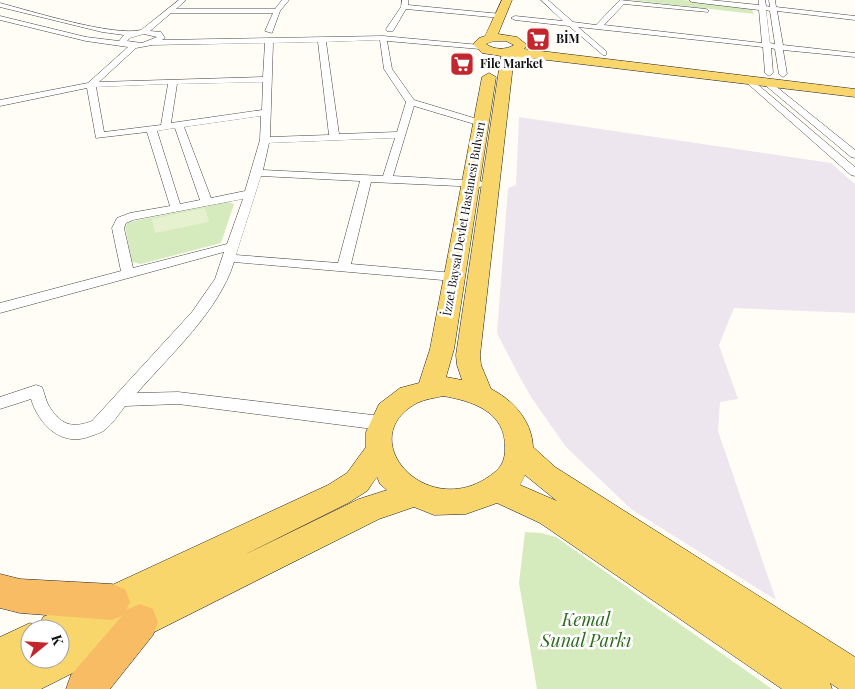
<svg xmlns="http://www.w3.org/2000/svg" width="855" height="689" font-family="'Playfair Display',serif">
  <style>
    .industrial { fill: #eee6ef }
    .green { fill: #d5ebbd }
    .pitch { fill: #e6f2cf }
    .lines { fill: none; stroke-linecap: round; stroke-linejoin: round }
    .minor-casing { stroke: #444; stroke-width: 1 }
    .secondary-casing { stroke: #333; stroke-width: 1 }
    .primary-casing { stroke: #222; stroke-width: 1 }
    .trunk-casing { stroke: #222; stroke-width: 1 }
    .minor { fill: #fff; fill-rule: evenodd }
    .secondary { fill: #fff6b0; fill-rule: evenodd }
    .primary { fill: #f9d66b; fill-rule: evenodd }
    .trunk { fill: #f7bc64; fill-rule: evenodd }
    .labels { text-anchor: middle; stroke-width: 5; stroke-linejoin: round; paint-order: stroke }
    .far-poi-label { font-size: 12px; font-weight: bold; fill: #111; stroke: #fff; text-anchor: start }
    .far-street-label { font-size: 12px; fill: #111; stroke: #fff }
    .near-park-label { font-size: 18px; font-style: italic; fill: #2f6b1f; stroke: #fff }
  </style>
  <rect width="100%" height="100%" fill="#fffdf5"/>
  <path class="industrial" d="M519,117L831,163L855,184V313L734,308L719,345L738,399L720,402L718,431L776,600L631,509L566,447L531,397L518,374L497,333L508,188L516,185Z"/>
  <g class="green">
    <path d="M631,0H682L751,8L754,14Z"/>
    <path d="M228,202L234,204L221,243L141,264L132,262L125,226L129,222Z"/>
    <path d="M525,532L541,533L556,537L772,689H537L519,583Z"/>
  </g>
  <path class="pitch" d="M205,208L209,222L155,233L152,219Z"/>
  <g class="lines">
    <g class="minor-casing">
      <g id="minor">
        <path d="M179,0H186L176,9H275L282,0H289L280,11L272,33L265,31L273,13H171L150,31L161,32L165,38L162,40L383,36L480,45L484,47L480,49L387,41L392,69L414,100L484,121L486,123L481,126L414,106L393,176L480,181L486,184L480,187L371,182L351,264L454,273L459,274L461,277L459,280L454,281L234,262C219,311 170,355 137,393L178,392L381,416L387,418L389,423L387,428L381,430L178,404L125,406C119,414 113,423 105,430C101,433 96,434 91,436C62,448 39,425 31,399L0,409V397L36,385L42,387C45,394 46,403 51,409C62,426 74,428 92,421L192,312L215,279L224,252L0,313V303L121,271L112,228L117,218L130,213L170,206L147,132L96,138L87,88L0,106V100L88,83L128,47L86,41L0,20V16L86,37L119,41L124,35L102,32L0,7V3C31,11 114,37 141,30ZM144,34L157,37L142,43L127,41L130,38ZM380,40L384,69L406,102L397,132L339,134L326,42ZM318,42L329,135L270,137L273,43ZM265,43L263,77L99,82L136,48L152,45ZM263,82L262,110L171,123L177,84ZM168,84L161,125L104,132L96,87ZM261,116L260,140L245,191L211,198L184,127ZM175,128L200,200L180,204L157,131ZM395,138L383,176L263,170L269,143ZM261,176L360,181L338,263L236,255ZM243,199L227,244L133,268L124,228L126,223L133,220Z"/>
        <path d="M402,0H408V5L501,14L505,16L501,18L406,9L393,31H387L386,29L401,7Z"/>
        <path d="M541,0H548L573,22L596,25L620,0L706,9L709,11L708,12L624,4L604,25L762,43L759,10L692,2L689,0H710L759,5V0H765L766,6L770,7L769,0H775L776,7L855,16V20L777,11L783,45L855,53V57L783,50L787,74L783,77L779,74L775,49L771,48L773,73L769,76L765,73L763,47L578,27L606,51V55H603L569,26L515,20L511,18L515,16L563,21ZM766,10L770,11L775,44L770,43Z"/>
        <path d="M750,78L855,167V176L851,175L747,83V79Z"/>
        <path d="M768,80L855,150V158L851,157L765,85L764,83Z"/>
      </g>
    </g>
    <g class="secondary-casing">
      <path id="secondary" d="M540,51L546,54L544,56L520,62L505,71L499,67L512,57Z"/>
    </g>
    <g class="primary-casing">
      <path id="primary" d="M502,0H512L498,34L517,37L527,45L524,49L855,89V97L514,56L480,355L481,365L491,389C513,400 532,421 533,447L555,467L855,657V689H839L830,683L832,689H782L540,523L497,503L466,514L434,515L414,507L379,519L41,689H0V637L30,623L39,627L43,617L328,485L347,473L366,447V432L379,404L400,388L419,383L430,349L482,77L489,73L496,77L454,349L446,377L462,380L457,365L456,355L501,56L482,53L473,44L479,38L485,36ZM494,41H506L514,45C506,50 494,50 486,44ZM443,396C473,401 506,412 505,448C505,458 503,465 495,472C430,526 350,439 417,403C425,399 435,398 443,396ZM525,475L557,501L520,485ZM377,477L380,484L387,490L359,499L244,555L348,503L367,491ZM30,629H60V659H30Z"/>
    </g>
    <g class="trunk-casing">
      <path id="trunk" d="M0,574L20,579L112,584L125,589L130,602L126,610L140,604L153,609L158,622L153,635L110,689H66L71,675L122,616L112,620L20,613L0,608Z"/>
    </g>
    <use href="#minor" class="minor"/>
    <use href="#secondary" class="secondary"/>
    <use href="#primary" class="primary"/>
    <use href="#trunk" class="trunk"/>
  </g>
  <defs>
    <g id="supermarket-square" transform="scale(1.25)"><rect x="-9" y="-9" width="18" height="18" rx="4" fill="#c4262e" stroke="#fff"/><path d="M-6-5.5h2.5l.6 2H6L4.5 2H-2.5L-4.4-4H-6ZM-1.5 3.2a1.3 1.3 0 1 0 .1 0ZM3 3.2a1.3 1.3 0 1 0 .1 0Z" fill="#fff"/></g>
  </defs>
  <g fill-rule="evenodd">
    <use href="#supermarket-square" x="538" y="39"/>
    <use href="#supermarket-square" x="462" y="64"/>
  </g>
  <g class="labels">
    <g class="far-poi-label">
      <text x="556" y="43">BİM</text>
      <text x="480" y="68">File Market</text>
    </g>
    <g class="far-street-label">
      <text transform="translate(464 219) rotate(-80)" y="4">İzzet Baysal Devlet Hastanesi Bulvarı</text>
    </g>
    <g class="near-park-label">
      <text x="586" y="626">Kemal<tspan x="586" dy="21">Sunal Parkı</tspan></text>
    </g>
  </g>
  <g transform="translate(45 644) rotate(72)"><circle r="24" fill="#ffffff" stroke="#a0a0a0"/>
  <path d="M0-4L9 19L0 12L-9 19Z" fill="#c4262e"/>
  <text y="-8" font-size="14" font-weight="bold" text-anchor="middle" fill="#111111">K</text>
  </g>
</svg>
